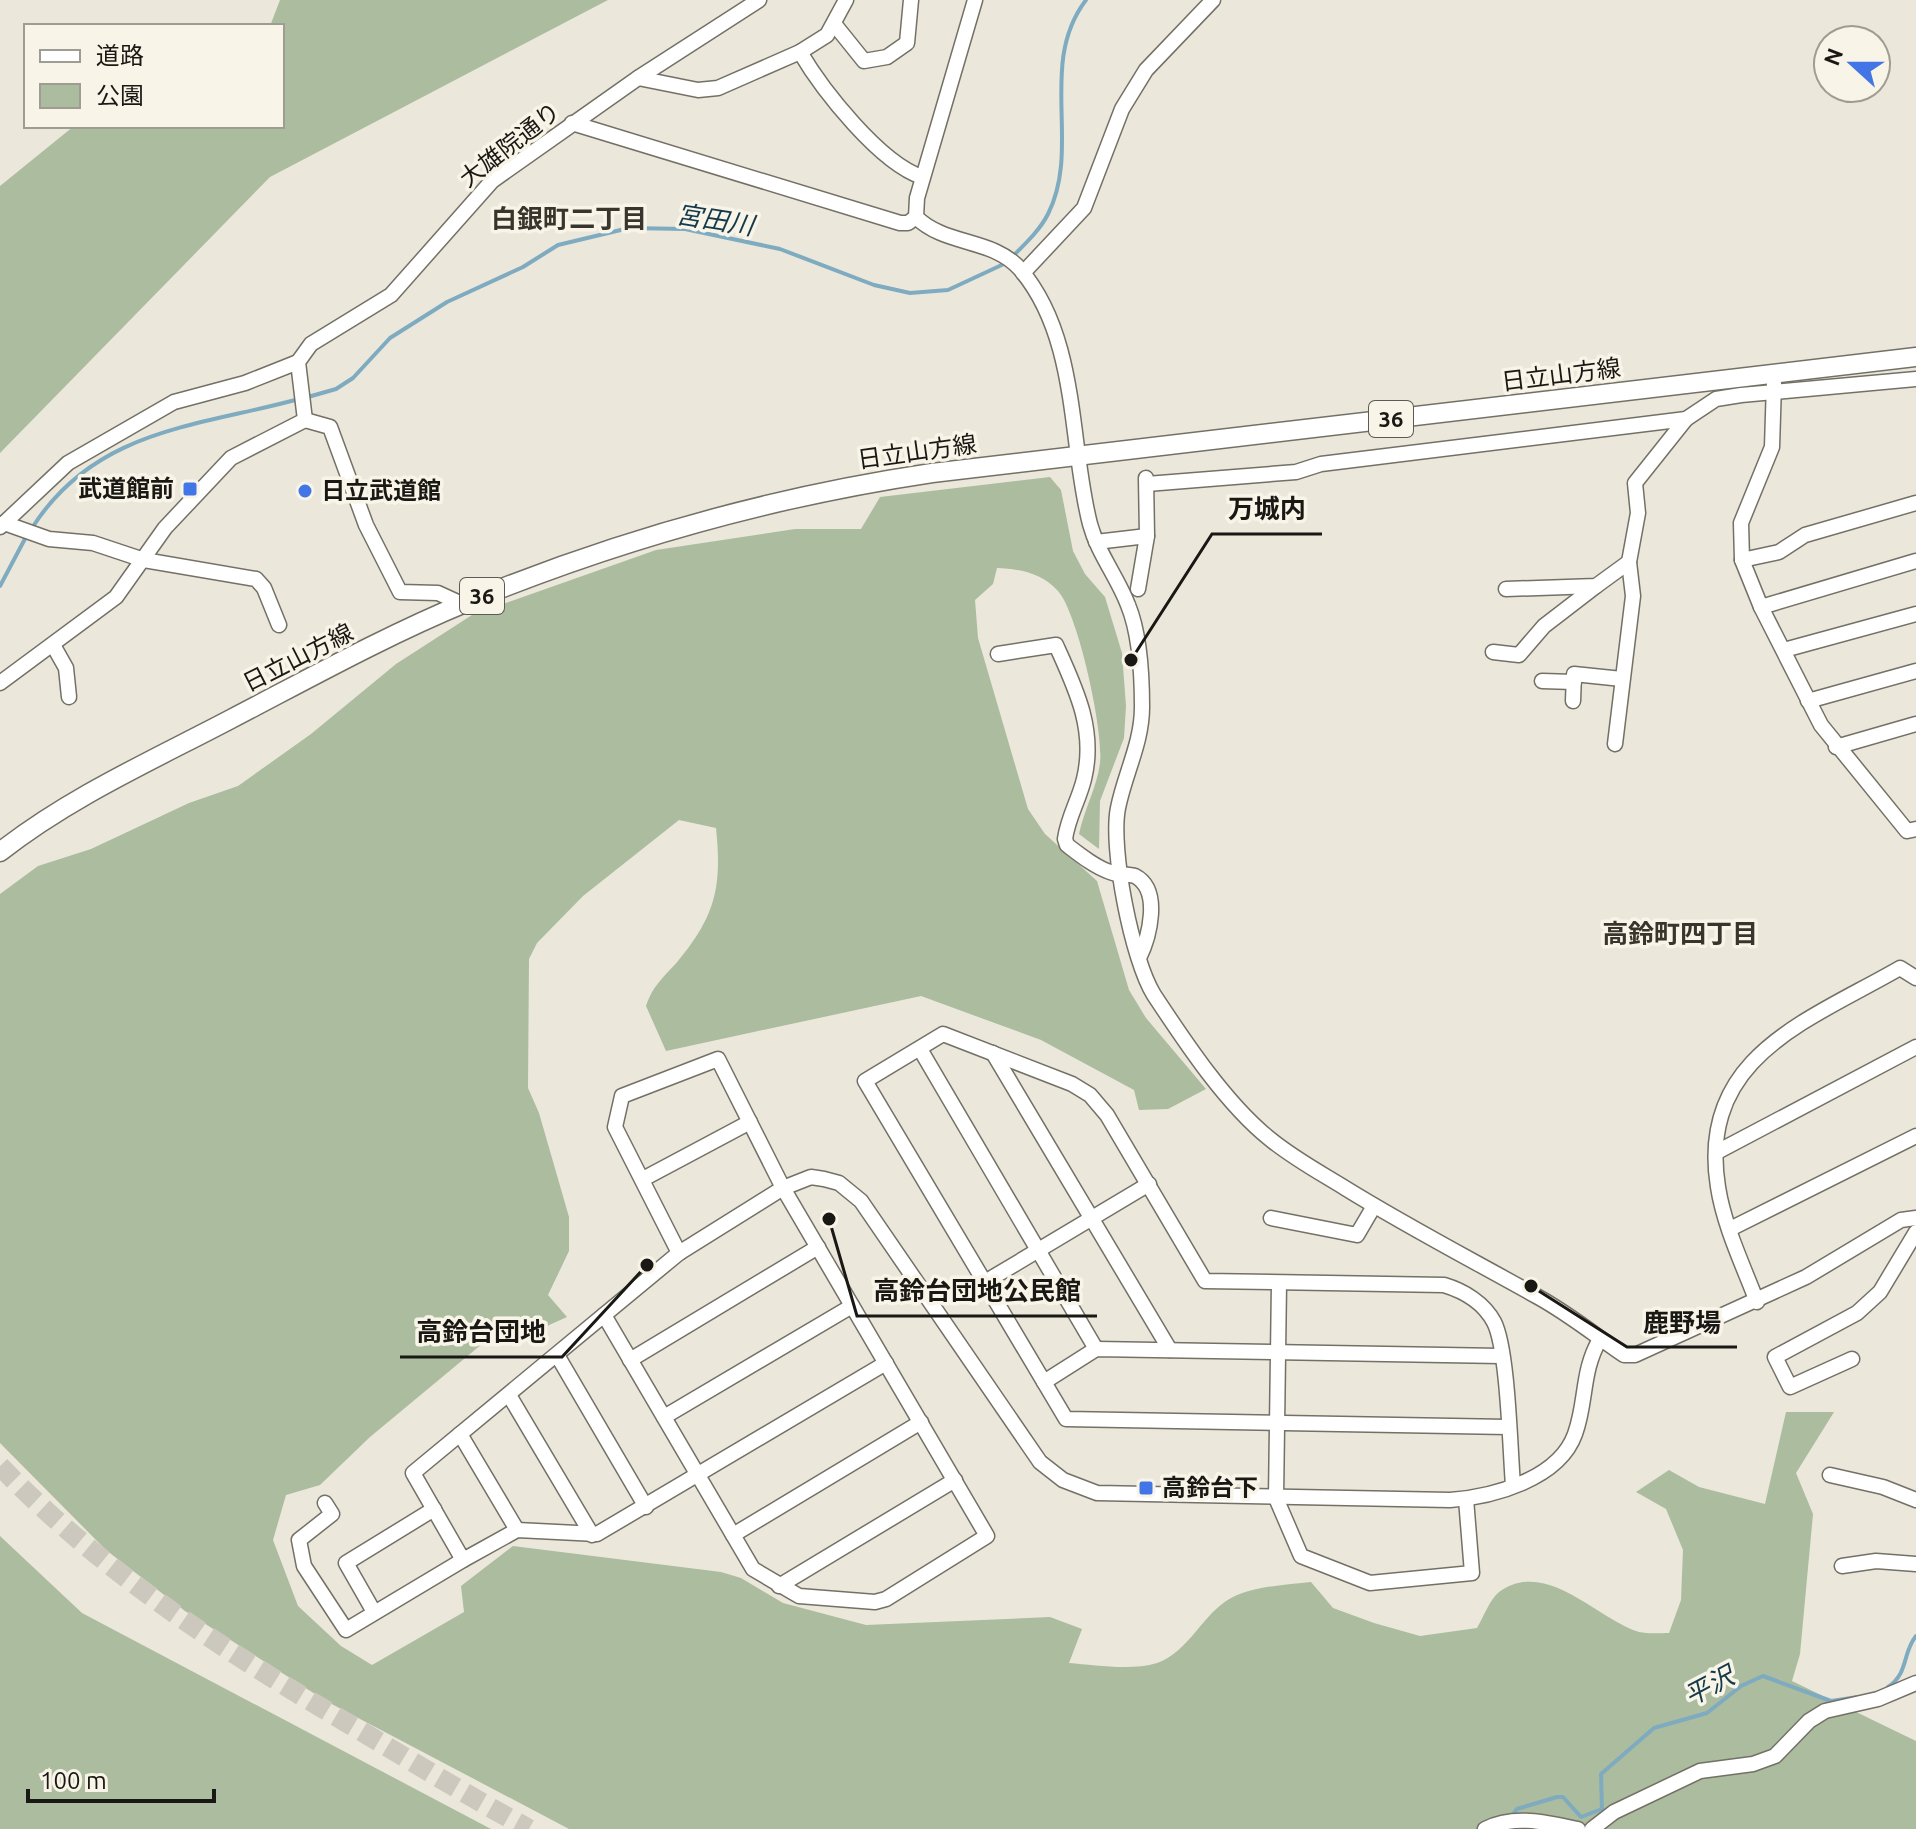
<svg xmlns="http://www.w3.org/2000/svg" width="1916" height="1829" font-family="Ubuntu,'Noto Sans JP',sans-serif">
  <style>
    .green { fill: #abbc9f }
    .lines { fill: none; stroke-linecap: round; stroke-linejoin: round }
    .stream { stroke: #7fabc0; stroke-width: 4 }
    .highway-tunnel { stroke: #ccc8bd; stroke-width: 20; stroke-dasharray: 20 10; stroke-linecap: butt }
    .minor-casing { stroke: #737065; stroke-width: 17 }
    .major-casing { stroke: #737065; stroke-width: 21 }
    .minor { stroke: #fff; stroke-width: 14 }
    .major { stroke: #fff; stroke-width: 18 }
    .poi-dot { fill: #4275e6; stroke: #f9f4e8; stroke-width: 3 }
    .labels { text-anchor: middle; stroke-width: 7; stroke-linejoin: round; paint-order: stroke }
    .shield { fill: #f9f4e8; stroke: #5c5a54; stroke-width: 2 }
    .shield-label { font-size: 22px; font-weight: bold; fill: #191814 }
    .street-label { font-size: 24px; fill: #191814; stroke: #f9f4e8 }
    .poi-label { font-size: 24px; font-weight: bold; fill: #191814; stroke: #f9f4e8; text-anchor: start }
    .neighbourhood-label { font-size: 26px; font-weight: bold; fill: #38352c; stroke: #f9f4e8 }
    .water-label { font-size: 26px; font-style: italic; fill: #143a4a; stroke: #f9f4e8 }
    .leader { fill: none; stroke: #191814; stroke-width: 3 }
    .callout-dot { fill: #191814; stroke: #f9f4e8; stroke-width: 3 }
    .callout-label { font-size: 26px; text-anchor: middle; font-weight: bold; fill: #191814; stroke: #f9f4e8; stroke-width: 7; stroke-linejoin: round; paint-order: stroke }
  </style>
  <rect width="100%" height="100%" fill="#ebe7db"/>
  <g class="green">
    <path d="M280,0H608L270,177L0,453V186L74,126H282V26H270Z"/>
    <path d="M1050,477L1061,490L1073,551L1085,574L1105,597L1122,653L1126,706L1124,738L1100,801L1099,849L1079,834C1084,810 1097,787 1100,763C1104,732 1078,613 1058,591C1042,573 1020,569 997,568L993,584L975,600L978,638L1028,809L1045,834L1097,881L1129,990L1146,1018L1206,1089L1168,1109L1139,1110L1134,1090L1041,1040L921,996L666,1051L646,1006C653,985 664,977 678,961C716,915 722,886 716,828L679,820L583,896L537,943L529,959L528,1088L539,1113L569,1217V1251L548,1295L567,1317L527,1335L494,1334L370,1437L320,1485L286,1495L273,1540L298,1606L341,1646L372,1665L464,1612L461,1586L513,1546L721,1572L741,1578L783,1603L866,1625L1050,1617L1082,1629L1069,1663C1095,1665 1131,1671 1157,1663C1189,1652 1202,1614 1231,1598C1254,1586 1286,1585 1311,1582L1333,1608L1374,1623L1420,1636L1477,1628C1483,1618 1490,1599 1499,1592C1547,1558 1595,1618 1639,1632C1648,1634 1660,1633 1669,1633L1681,1600L1683,1550L1666,1509L1636,1492L1669,1470L1699,1487L1765,1504L1786,1412H1834L1796,1473L1813,1514L1800,1654L1792,1681L1916,1741V1829H569L326,1701L185,1611L106,1550L0,1443V894L38,866L91,849L189,803L238,786L311,734L396,664L472,615L656,550L795,529H861L880,497Z"/>
    <path d="M0,1536L82,1613L491,1829H0Z"/>
  </g>
  <g class="lines">
    <g class="stream">
      <path d="M1012,257C1025,244 1040,230 1048,214C1082,147 1037,64 1086,0"/>
      <path d="M308,397L336,389L353,378L390,338L447,302L523,267L558,245L629,228L685,229L780,249L874,285L910,293L948,290L1006,263"/>
      <path d="M32,528C95,429 196,427 299,399"/>
      <path d="M0,586L27,535"/>
      <path d="M1888,1687C1909,1673 1902,1653 1916,1636"/>
      <path d="M1512,1816L1517,1809L1557,1797H1563L1581,1817L1602,1809L1601,1774L1654,1728L1707,1713L1741,1686L1763,1676L1831,1701L1858,1697"/>
    </g>
    <path class="highway-tunnel" d="M0,1466C105,1575 231,1655 361,1731C416,1764 472,1798 529,1829"/>
    <g class="minor-casing">
      <g id="minor">
        <path d="M975,0L917,198L916,217C945,246 993,238 1020,269C1079,338 1069,443 1090,524C1098,554 1117,576 1128,605C1140,634 1142,675 1142,707C1142,743 1125,773 1118,808C1110,848 1132,960 1154,995C1185,1042 1226,1104 1270,1139C1293,1158 1319,1172 1345,1188C1408,1227 1474,1261 1538,1297C1569,1314 1596,1336 1624,1355H1635L1806,1277L1901,1220L1916,1218"/>
        <path d="M835,25L864,61L887,57L907,43L911,0"/>
        <path d="M800,52C823,91 880,163 922,177"/>
        <path d="M638,78L698,90L718,88L800,52L827,35L846,0"/>
        <path d="M572,123L900,223H908L916,217"/>
        <path d="M1023,273L1084,208L1122,109L1146,70L1213,0"/>
        <path d="M1774,383L1772,447L1741,523L1742,560L1761,607L1821,725L1907,831L1916,829"/>
        <path d="M305,420L330,427L366,525L400,592L438,593L462,604"/>
        <path d="M1147,484L1296,472L1321,464L1686,419L1716,399L1741,395L1916,379"/>
        <path d="M4,523L49,539L93,543L144,560L256,579L264,588L279,625"/>
        <path d="M0,527L68,463L174,402L245,383L298,362"/>
        <path d="M1096,542L1147,536"/>
        <path d="M1742,560L1779,552L1805,535L1916,503"/>
        <path d="M1138,589L1147,536L1146,478"/>
        <path d="M1506,589L1596,586L1629,562"/>
        <path d="M1761,607L1916,561"/>
        <path d="M53,645L66,668L69,697"/>
        <path d="M1784,650L1916,614"/>
        <path d="M1493,652L1519,655L1544,626L1596,586"/>
        <path d="M998,654L1056,645C1076,689 1096,730 1084,779C1079,800 1068,817 1065,839L1067,845C1080,855 1095,867 1110,872C1118,876 1127,873 1135,876C1162,890 1149,938 1139,958"/>
        <path d="M1542,681L1574,682"/>
        <path d="M0,683L116,597L165,528L231,458L305,420L298,362L311,344L391,295L492,181L638,78L759,0"/>
        <path d="M1573,701L1574,674L1622,679"/>
        <path d="M1808,701L1916,671"/>
        <path d="M1615,744L1633,596L1629,562L1638,513L1635,483L1686,419"/>
        <path d="M1836,747L1916,724"/>
        <path d="M920,1049L1096,1349"/>
        <path d="M993,1053L1170,1350"/>
        <path d="M1717,1152L1916,1047"/>
        <path d="M643,1179L750,1122"/>
        <path d="M1271,1218L1357,1235L1374,1206"/>
        <path d="M1730,1229L1916,1136"/>
        <path d="M985,1282L1149,1184"/>
        <path d="M1279,1283L1276,1498L1301,1556L1370,1583L1472,1573L1466,1499"/>
        <path d="M1757,1302C1743,1265 1724,1226 1718,1187C1697,1057 1808,1021 1900,968L1916,978"/>
        <path d="M604,1315L753,1569L799,1596L875,1602L886,1599L987,1536L783,1188L718,1059L622,1096L615,1127L679,1253"/>
        <path d="M557,1355L646,1507"/>
        <path d="M1852,1359L1790,1387L1775,1357L1857,1313L1880,1292L1916,1232"/>
        <path d="M630,1360L818,1247"/>
        <path d="M886,1363L597,1534L517,1530L463,1560L413,1473L679,1253L783,1188L811,1177L824,1179L839,1183L861,1201L1040,1462L1063,1480L1097,1493L1450,1500C1493,1497 1559,1479 1575,1434C1587,1401 1581,1372 1600,1339"/>
        <path d="M1044,1382L1096,1349L1501,1356"/>
        <path d="M509,1395L592,1535"/>
        <path d="M664,1417L852,1306"/>
        <path d="M1508,1427L1066,1419L865,1081L943,1034L1072,1084L1090,1095L1107,1115L1205,1281L1444,1285C1464,1291 1484,1303 1494,1322C1508,1349 1510,1449 1513,1485"/>
        <path d="M460,1434L517,1530"/>
        <path d="M1830,1475L1883,1487L1916,1500"/>
        <path d="M325,1503L332,1514L299,1540L304,1566L346,1630L463,1560"/>
        <path d="M733,1535L921,1422"/>
        <path d="M1842,1566L1876,1561L1916,1564"/>
        <path d="M779,1586L955,1480"/>
        <path d="M374,1612L346,1563L434,1509"/>
        <path d="M1485,1829C1515,1814 1547,1823 1578,1829"/>
        <path d="M1592,1829L1614,1812L1700,1771L1753,1764L1775,1756L1809,1721L1825,1711L1878,1699L1916,1683"/>
      </g>
    </g>
    <g class="major-casing">
      <path id="major" d="M0,852C70,797 153,760 231,719C308,679 385,636 465,603C615,541 771,497 932,473L1916,357"/>
    </g>
    <use href="#minor" class="minor"/>
    <use href="#major" class="major"/>
  </g>
  <g class="poi-dot">
    <rect x="182" y="481" width="16" height="16" rx="4"/>
    <circle cx="305" cy="491" r="8"/>
    <rect x="1138" y="1480" width="16" height="16" rx="4"/>
  </g>
  <g class="labels">
    <g class="shield">
      <rect x="1369" y="401" width="44" height="36" rx="6"/>
      <rect x="460" y="578" width="44" height="36" rx="6"/>
    </g>
    <g class="shield-label">
      <text x="1391" y="427">36</text>
      <text x="482" y="604">36</text>
    </g>
    <g class="street-label">
      <text transform="translate(510 145) rotate(-38)" y="8">大雄院通り</text>
      <text transform="translate(1561 375) rotate(-7)" y="8">日立山方線</text>
      <text transform="translate(917 452) rotate(-8)" y="8">日立山方線</text>
      <text transform="translate(298 658) rotate(-27)" y="8">日立山方線</text>
    </g>
    <g class="poi-label">
      <text x="174" y="497" text-anchor="end">武道館前</text>
      <text x="321" y="499">日立武道館</text>
      <text x="1162" y="1496">高鈴台下</text>
    </g>
    <g class="neighbourhood-label">
      <text x="569" y="228">白銀町二丁目</text>
      <text x="1680" y="943">高鈴町四丁目</text>
    </g>
    <g class="water-label">
      <text transform="translate(715 220) rotate(9)" y="9">宮田川</text>
      <text transform="translate(1709 1686) rotate(-28)" y="9">平沢</text>
    </g>
  </g>
  <path class="leader" d="M1131 660L1212 534H1322M829 1219L857 1316H1097M1531 1286L1627 1347H1737M647 1265L562 1357H400"/>
  <g class="callout-dot">
    <circle cx="1131" cy="660" r="8"/>
    <circle cx="829" cy="1219" r="8"/>
    <circle cx="1531" cy="1286" r="8"/>
    <circle cx="647" cy="1265" r="8"/>
  </g>
  <g class="callout-label">
    <text x="1267" y="518">万城内</text>
    <text x="977" y="1300">高鈴台団地公民館</text>
    <text x="1682" y="1332">鹿野場</text>
    <text x="481" y="1341">高鈴台団地</text>
  </g>
  <rect x="24" y="24" width="260" height="104" fill="#f9f4e8" stroke="#9f9c93" stroke-width="2"/>
  <rect x="40" y="50" width="40" height="12" fill="#ffffff" stroke="#9f9c93" stroke-width="2"/>
  <text x="96" y="64" font-size="24" fill="#191814">道路</text>
  <rect x="40" y="84" width="40" height="24" fill="#abbc9f" stroke="#9f9c93" stroke-width="2"/>
  <text x="96" y="104" font-size="24" fill="#191814">公園</text>
  <g transform="translate(1852 64) rotate(291)"><circle r="38" fill="#f9f4e8" stroke="#9f9c93" stroke-width="2"/>
  <path d="M0-6L14 30L0 20L-14 30Z" fill="#4275e6"/>
  <text y="-12" font-size="22" font-weight="bold" text-anchor="middle" fill="#191814">N</text>
  </g>
  <path d="M28 1789v12h186v-12" fill="none" stroke="#191814" stroke-width="4"/>
  <text x="40" y="1789" font-size="24" fill="#191814" stroke="#f9f4e8" stroke-width="6" paint-order="stroke">100 m</text>
</svg>
